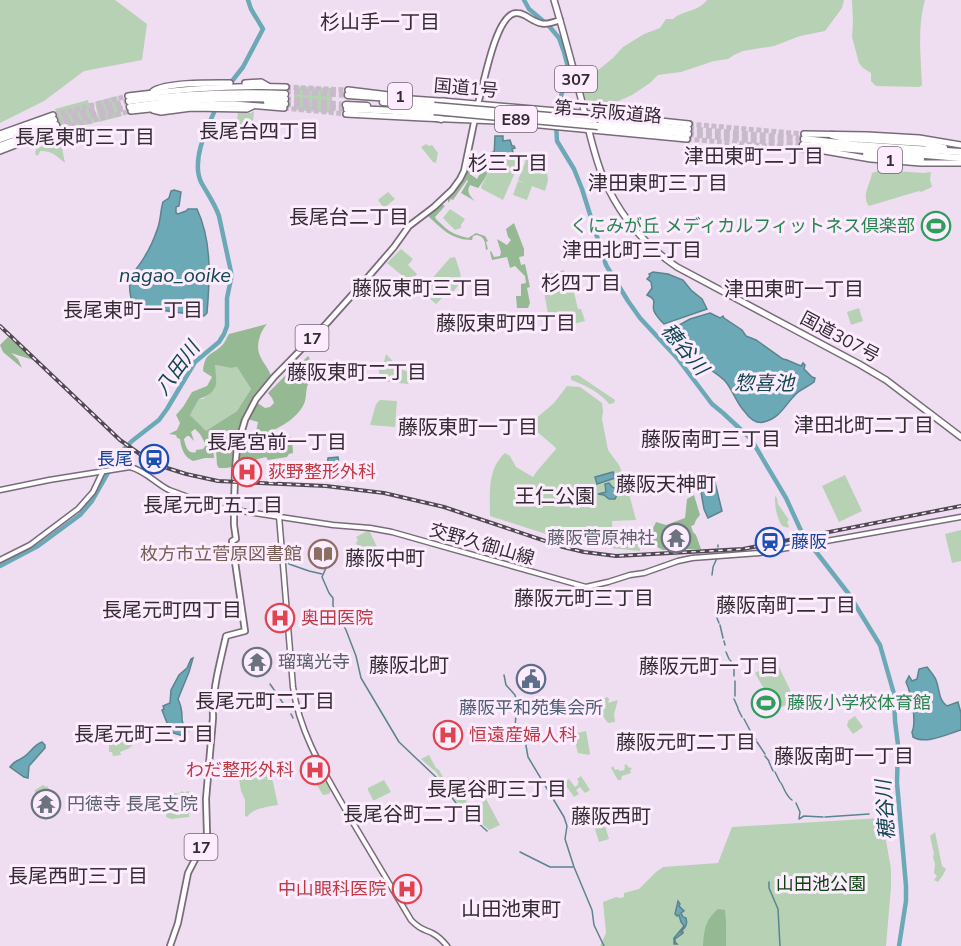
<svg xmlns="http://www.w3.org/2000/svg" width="961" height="946" font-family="'Nunito Sans','Noto Sans JP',sans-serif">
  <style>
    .green { fill: #b7d1b5 }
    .forest { fill: #95b992; fill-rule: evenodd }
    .water { fill: #6ca9b7; stroke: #5b848f; stroke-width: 1.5 }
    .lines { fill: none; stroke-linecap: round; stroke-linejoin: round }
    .stream { stroke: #5b848f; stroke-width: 1.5 }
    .river { stroke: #6ca9b7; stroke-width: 4.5 }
    .trunk-tunnel { stroke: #c9bacb; stroke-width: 5; stroke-dasharray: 5 2.5; stroke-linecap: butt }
    .motorway-tunnel { stroke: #c9bacb; stroke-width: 6; stroke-dasharray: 6 3; stroke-linecap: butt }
    .secondary-casing { stroke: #7a6b7b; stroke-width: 7 }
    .primary-casing { stroke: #7a6b7b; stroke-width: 8 }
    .trunk-casing { stroke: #7a6b7b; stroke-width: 8 }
    .motorway-casing { stroke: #7a6b7b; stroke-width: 9 }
    .secondary { stroke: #fff; stroke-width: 4 }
    .primary { stroke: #fff; stroke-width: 4.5 }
    .trunk { stroke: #fff; stroke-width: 5 }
    .motorway { stroke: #fff; stroke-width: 6 }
    .rail-casing { stroke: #514952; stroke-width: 4 }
    .rail { stroke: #fdecfe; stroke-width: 1.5; stroke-dasharray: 4.5; stroke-linecap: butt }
    .motorway-bridge-casing { stroke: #7a6b7b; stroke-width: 9; stroke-linecap: butt }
    .motorway-bridge { stroke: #fff; stroke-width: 6 }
    .labels { text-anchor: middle; stroke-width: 6; stroke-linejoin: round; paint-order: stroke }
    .shield { fill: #fdecfe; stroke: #706670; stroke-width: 1.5 }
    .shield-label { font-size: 16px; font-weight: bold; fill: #332c33 }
    .street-label { font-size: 18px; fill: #332c33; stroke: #fdecfe }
    .leisure-label { font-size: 18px; fill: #27864d; stroke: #fdecfe; text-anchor: end }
    .transit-label { font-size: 18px; fill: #164399; stroke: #fdecfe; text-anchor: end }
    .health-label { font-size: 18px; fill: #be3a42; stroke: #fdecfe; text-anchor: start }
    .worship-label { font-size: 18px; fill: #5b616d; stroke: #fdecfe; text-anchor: start }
    .education-label { font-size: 18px; fill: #785e54; stroke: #fdecfe; text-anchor: end }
    .service-label { font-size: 18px; fill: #4e5e75; stroke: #fdecfe }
    .park-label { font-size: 18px; fill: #0d410f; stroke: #fdecfe }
    .neighbourhood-label { font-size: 20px; fill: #332c33; stroke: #fdecfe }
    .water-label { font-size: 20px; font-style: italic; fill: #104752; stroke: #fdecfe }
  </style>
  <rect width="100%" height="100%" fill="#efdef1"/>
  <g class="green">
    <path d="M0,0H115L147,24L142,60L84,71L44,101L0,123Z"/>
    <path d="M707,0H844L842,8L825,31L800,36L774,46L743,51L734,55L728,59L714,61L681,72L658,75L650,83L632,95L605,107L591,106L587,103L581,87L592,75L613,58L623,47L644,34L660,28L666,19H673C683,10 698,12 707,0Z"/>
    <path d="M852,0H925C917,27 921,57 922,85L919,87L876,86L871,81V73L863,68L859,63L852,37L853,22Z"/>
    <path d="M294,86L333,88L331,113L294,110Z"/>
    <path d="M117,96L122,116L99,122L95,102Z"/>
    <path d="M88,100L94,123L62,130L55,109Z"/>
    <path d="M254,111L253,122L250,126V127L247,133L253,136H245L241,140V132L235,130L234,121L237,120L238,112L251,113Z"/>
    <path d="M60,138L65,163C55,155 53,151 40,151L38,156L35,154L36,149Z"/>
    <path d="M426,144L429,146L432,145L438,153L436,163L433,162L421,147Z"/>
    <path d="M527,153L545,158L548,180L545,191L532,186L527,200L513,195L518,181L525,183L518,180L525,163Z"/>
    <path d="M494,157L520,161L503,200L482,189L481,187L494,161Z"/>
    <path d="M881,170L923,173L931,172L930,180L932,187L921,192L919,191L869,206C861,195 870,186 872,173Z"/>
    <path d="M388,192L395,199L384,208L378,200Z"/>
    <path d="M450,209L465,219L461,225V228L455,230L443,218Z"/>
    <path d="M401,249L413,259L408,265L417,274L410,282L387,263Z"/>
    <path d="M455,257C463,280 464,279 448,298L444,296L436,304L421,291L450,258Z"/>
    <path d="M564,270L566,277L570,276L578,309H581L585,321L570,325L569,316L552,319L551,314H548L541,276Z"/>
    <path d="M859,308L863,321L851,325L847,312Z"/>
    <path d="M386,354L400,369L411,373L408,384L381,381L377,362H384Z"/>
    <path d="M214,365L231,368L237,367L251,389L237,411L206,432L190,415L199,399H203L215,389Z"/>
    <path d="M578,375L615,400L614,403L609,404C600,392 585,385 571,380V376Z"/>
    <path d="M567,386L580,387L602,403L603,411L602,419L608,450L619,465L625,479L636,520L612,521L613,541L626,542L627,536H639L640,551L580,545L490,516C490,493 487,469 505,453L510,456L516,467L533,477L537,471L556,449L555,447L535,430L534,420L554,403Z"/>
    <path d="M380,400L397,401L395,427L370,425L376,404Z"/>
    <path d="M845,475L862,511L839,522L822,486Z"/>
    <path d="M775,496L777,498L778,504L789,520L787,522L789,526L788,528L782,526C776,516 775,507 775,496Z"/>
    <path d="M369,530L383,560L369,568L367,566L356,543L358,540L356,537Z"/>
    <path d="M961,530V561L952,563L945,534Z"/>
    <path d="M773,663L774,665L776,664L779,667L795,700L778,709L773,707L766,711L758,697L765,694L764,689L755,673Z"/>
    <path d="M608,697L609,700L608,703L618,700L614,714L615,722L608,723L597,708L606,704L604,698Z"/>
    <path d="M855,716L863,727L853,734L847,726L848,721Z"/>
    <path d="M586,731L590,753L589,755L578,753L573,734Z"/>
    <path d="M134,735C135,747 131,748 120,752L121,755L113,756L112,752H109V741L128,740L129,736Z"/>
    <path d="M429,755L436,768L439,770L455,799L463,795L470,808L467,812L454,799L436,772L421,759Z"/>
    <path d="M257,763L261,767L265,766L272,778L278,805C266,807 254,808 247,817L245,816V800L241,791L239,779L241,778L238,773V768Z"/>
    <path d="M626,764L629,768L630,767L632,769L630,770L631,773L622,776L621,780H618L611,768L613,766L615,770L618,769L620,771L624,770L625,767L624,766Z"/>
    <path d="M581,776L590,790L585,793L580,787L576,790L579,794L574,797L564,783L569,779L575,787L578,785V783L579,782L577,779Z"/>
    <path d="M323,778L331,790L329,794L323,795L315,782Z"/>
    <path d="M384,780L391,792L375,800H373L368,790V788Z"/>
    <path d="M43,785L46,787L47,786L54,797L38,806L34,797L35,790Z"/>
    <path d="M182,791L185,793L188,791L191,792L189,817L171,819L166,817L168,798L173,796L174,793L178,794Z"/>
    <path d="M486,799L500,825L489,830L472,815Z"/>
    <path d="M882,818L891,869V887L886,946H600L606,933L603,902L616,897L620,898L624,897V893L639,889L656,872L663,867L718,863L732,827Z"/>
    <path d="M605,826L609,839L599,842L595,829Z"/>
    <path d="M935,832L942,866L946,869L943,875L938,882L934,880L937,876L934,873L935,864L933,857L934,854L930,836Z"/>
  </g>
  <g class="forest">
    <path d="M494,150C493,162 487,178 478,188L470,185C466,192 470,196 475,201L461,193L468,181L467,180L453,200L451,199L448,203V198C460,189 465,176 469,161L474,162L480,161L477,167H474L470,174L477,179L482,170L479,169V167L485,168L487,163L486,162L487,159L489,160L491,152Z"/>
    <path d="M441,204L445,206L435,217L436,219C448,231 452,234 468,238L476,233L485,236L488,241L486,242L488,249L486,250C485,242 485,237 477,235L473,236L472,240C452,240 442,229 428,216L429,214Z"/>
    <path d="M514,223L524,249V256L519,257L521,265L525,264L530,287L527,288L530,303L528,308H517L516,296H521V284L526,283L525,276L515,266L510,268L507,257L492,260L490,252L491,251L494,257L500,256L501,252L497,239L507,245L511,240L508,237L506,229Z"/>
    <path d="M267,324C261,330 256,344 259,353C261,361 269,368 271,376C246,405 237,428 232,467L226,468H219L217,465L216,450L225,443L219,433L209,438L213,448L214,458H205L193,461C184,457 181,448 180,439L177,438L176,435L169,434L177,430L180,423L176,415L183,407L192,392L207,386L212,377L203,371C205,350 214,356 224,343C226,340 227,337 229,334ZM215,365L231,368L237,367L251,389L237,411L206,431L190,415L199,399C221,391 216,383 215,365ZM195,429L200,434L206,445L203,449L196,450V452C188,455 185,445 184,439L187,436H189L194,441L191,432Z"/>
    <path d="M8,337L33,358V360L11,353L18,359L22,368L3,352L0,345Z"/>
    <path d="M308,356L310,359L308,360C312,371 311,376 307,387C306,392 306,397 305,401C300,417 280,428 266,433L270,447L281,446L282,438L292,437L293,453L289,454L287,457L268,460L266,457L239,464L240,446L243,431L256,432L258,422L248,419L256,402L265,408L270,407L274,403L272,398L268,393L299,362L303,361Z"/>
    <path d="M694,495L700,515L696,520L694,525L691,526L693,532L696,535L701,549H684L679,546C683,541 682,535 678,531L670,533L669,539L675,542L670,550H663L646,541C647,533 653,530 656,522L666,525L685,518L687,499Z"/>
    <path d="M718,909L725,910L726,922V946H703C704,930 705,920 718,909Z"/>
  </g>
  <g class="water">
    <path d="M495,136H503V141L510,140L512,146H514L515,148L512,149L515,158L494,156Z"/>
    <path d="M174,190L181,192L179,206L176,207V213L178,214L186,211L188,209H197C212,241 210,278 207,313L204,316L160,310H145L137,304L136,300L131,298C126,273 135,274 145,256C150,248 154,239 157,230C161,221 160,212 163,202L169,198L171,191Z"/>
    <path d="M653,272L668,274L683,280L691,290L702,299L707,309L664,324C661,321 656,316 654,311C651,303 659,301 647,295L652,288L651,282L647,279L650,276L649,274Z"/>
    <path d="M710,313L720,318L723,316L724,318L742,330L746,336L756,340L783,359L787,360L801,366L803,363L805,365L804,369L812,377L815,378L814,382C808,387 800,389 795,395C785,405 780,418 764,422C756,424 749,418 745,412C736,403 733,390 725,381C718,374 710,370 703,364C691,354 680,342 672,329L690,319Z"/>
    <path d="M338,457L340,471H333L327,468L328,458Z"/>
    <path d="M613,472L615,478L597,484L595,477Z"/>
    <path d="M702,474H708L714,478L722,511L708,518L704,509L699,481V476Z"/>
    <path d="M609,483L612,487L619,490L615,499H609L604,495L598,494L606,492L605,484Z"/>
    <path d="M193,658L189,672L178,699C179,702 181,705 181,708C184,719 178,721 189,730L187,734L183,736L164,730L167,723L162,710L164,709L163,706L170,703L171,690L179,675L187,668L191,659Z"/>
    <path d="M927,667C930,671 934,675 936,680C940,690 938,700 947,706L958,702L961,713V730C947,734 926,745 913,737L912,732C917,721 911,693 906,682L909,676L912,681L917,679L919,669Z"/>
    <path d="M42,742L45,745V748L29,766L28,778L24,777L10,767C14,761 16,762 22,758C30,754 33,745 42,742Z"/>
    <path d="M678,901L680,904L679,906L684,911L681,913L683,917L686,918C688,925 685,927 681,932H683V933L675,939V942L677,944H674V938L684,926L681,922L679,915L677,916L675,914Z"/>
  </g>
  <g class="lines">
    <g class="stream">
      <path d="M718,545V547"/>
      <path d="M284,556L288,558L289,564L309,571L322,574"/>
      <path d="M324,564L326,568L322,577L329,593L333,598V606L346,630L356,656L361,678L399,742L437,778L456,803L487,831"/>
      <path d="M712,575L713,567L717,558"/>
      <path d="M717,595L719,600"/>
      <path d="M715,613L719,602"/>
      <path d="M717,618L719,623"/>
      <path d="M720,625L723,638"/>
      <path d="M724,641L725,645"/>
      <path d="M726,652L729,659"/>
      <path d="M730,660L733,664"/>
      <path d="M733,666V668"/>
      <path d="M734,669V676"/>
      <path d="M504,675L506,685L515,695L517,702L515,727L525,740L528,757L564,817L567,826L565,839L574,867L592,910L594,925L604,946"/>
      <path d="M735,681V696"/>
      <path d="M270,684L277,694"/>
      <path d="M279,697L286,708"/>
      <path d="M734,699L738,708"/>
      <path d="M738,709L742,717"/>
      <path d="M291,714L293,718"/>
      <path d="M744,719L753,736"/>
      <path d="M754,737L756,740"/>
      <path d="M757,742L765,754"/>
      <path d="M765,756L769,761"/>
      <path d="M769,762L773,771"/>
      <path d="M775,772L780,782"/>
      <path d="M781,783C785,790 786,796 792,800"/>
      <path d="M796,803L800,812L799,819L804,816L823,817"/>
      <path d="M825,817L869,814"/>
      <path d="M520,852L550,867H573"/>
      <path d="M769,882V888L778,909L780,946"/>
    </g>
    <g class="river">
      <path d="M524,0L529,9L549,26L559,38L564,52L569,71L560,99L558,112"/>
      <path d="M229,85L243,67L263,29L251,9L248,0"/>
      <path d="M556,123L557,141L574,169L582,189L606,265L628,301L640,318L678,359L712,404L723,413L751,439L786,498L803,535L848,593L880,645L894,694L895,721L898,745L897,783L906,886V901L899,946"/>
      <path d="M0,566L38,546L80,515L92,501L113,464L121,452L132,441L159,420L167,409L195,362L219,342L224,334L227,326V298L231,279V272L219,216C215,204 207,193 201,182C191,160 207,128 216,108"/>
    </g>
    <g class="trunk-tunnel">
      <path d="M286,87L348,90"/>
      <path d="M284,108L346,114"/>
      <path d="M53,115L128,96"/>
      <path d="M689,124L804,134"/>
      <path d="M57,129L131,111"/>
      <path d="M687,139L802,149"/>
    </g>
    <g class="motorway-tunnel">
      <path d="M285,91L348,95"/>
      <path d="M285,99L346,105"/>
      <path d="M285,104L347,109"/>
      <path d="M54,120L129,101"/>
      <path d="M56,125L102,113L130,107"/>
      <path d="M688,129L804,139"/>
      <path d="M688,134L803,145"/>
    </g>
    <g class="secondary-casing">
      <g id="secondary">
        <path d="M0,490L49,480L130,467C146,471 155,483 169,490L215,507L333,525L370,528L392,532L586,587L608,582L630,575L644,573L678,561L692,558L759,553L961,517"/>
        <path d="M279,516L293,687C300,737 328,778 352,821C372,854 391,887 411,920C417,927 423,929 432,933C438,936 443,941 447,946"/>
        <path d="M0,560L30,545L78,509L93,492L103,471"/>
      </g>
    </g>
    <g class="primary-casing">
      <g id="primary">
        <path d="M477,107C483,90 495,12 517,13C521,13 522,14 526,16C540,25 544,26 560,20"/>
        <path d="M170,946L178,923L188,873L203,844L207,833L206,799L213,718C212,690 220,663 226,636L245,631L232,541L236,539L234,525V510L235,470L237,447L245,420L256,399L274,377L327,323L369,276L394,247L409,226L434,207L452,190L460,179L464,171L475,118"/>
      </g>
    </g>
    <g class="trunk-casing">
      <g id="trunk">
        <path d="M554,0C564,33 573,68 582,102C588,126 593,153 603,177C619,215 643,244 677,267L859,364L886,380L961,437"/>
        <path d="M245,83L261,82L268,86"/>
        <path d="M348,90L397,96"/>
        <path d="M153,91C167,82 212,83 230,83"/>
        <path d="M128,96C180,89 233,85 286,87"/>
        <path d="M442,101L603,115L689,124"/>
        <path d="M153,110L161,112L191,108L247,109L253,106"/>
        <path d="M131,111L187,105L234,104L284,108"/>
        <path d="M346,114L424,118L497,121L687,139"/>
        <path d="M0,134L53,115"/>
        <path d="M804,134L867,135L919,138L961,145"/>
        <path d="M802,149L819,150L871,159L921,163H961"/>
        <path d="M0,151L57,129"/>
      </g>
    </g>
    <g class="motorway-casing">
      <g id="motorway">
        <path d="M348,95L446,102"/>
        <path d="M129,101C181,94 233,92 285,94"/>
        <path d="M267,102L285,104"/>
        <path d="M383,102L434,106"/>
        <path d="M346,105L367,106"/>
        <path d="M130,107C181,99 233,97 285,99"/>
        <path d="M347,109C378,110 411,110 441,119"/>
        <path d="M410,109L434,111"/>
        <path d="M595,120L688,129"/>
        <path d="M598,126L688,134"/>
        <path d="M832,135L844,138L924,143L944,148"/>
        <path d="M0,139L54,120"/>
        <path d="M804,139L857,145L961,152"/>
        <path d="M803,145L961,158"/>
        <path d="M0,146L56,125"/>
        <path d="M866,155L921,159"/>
      </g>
    </g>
    <use href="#secondary" class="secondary"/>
    <use href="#primary" class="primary"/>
    <use href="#trunk" class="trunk"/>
    <use href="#motorway" class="motorway"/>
    <g class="rail-casing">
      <path id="rail" d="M0,326L120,440L144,457L167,468L186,474L218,481L326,486L384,493L444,507L563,547L584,552L616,556L635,555L743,549L961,506"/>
    </g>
    <use href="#rail" class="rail"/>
    <g class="motorway-bridge-casing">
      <g id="motorway-bridge">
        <path d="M434,106L595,120"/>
        <path d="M434,111L598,126"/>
      </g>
    </g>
    <use href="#motorway-bridge" class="motorway-bridge"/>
  </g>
  <defs>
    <g id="stadium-ring" transform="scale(1.5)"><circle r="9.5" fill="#fdecfe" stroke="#2e9e5b" stroke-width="1.5"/><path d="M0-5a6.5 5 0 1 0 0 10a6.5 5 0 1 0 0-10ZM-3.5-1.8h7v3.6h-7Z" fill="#2e9e5b"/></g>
    <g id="station-ring" transform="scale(1.5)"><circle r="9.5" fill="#fdecfe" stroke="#1a4fb4" stroke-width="1.5"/><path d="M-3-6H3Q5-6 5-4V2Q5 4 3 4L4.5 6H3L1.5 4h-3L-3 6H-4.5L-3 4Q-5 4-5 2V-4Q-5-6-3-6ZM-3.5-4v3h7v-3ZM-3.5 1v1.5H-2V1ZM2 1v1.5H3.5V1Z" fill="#1a4fb4"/></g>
    <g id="hospital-ring" transform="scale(1.5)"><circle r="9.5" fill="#fdecfe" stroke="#e0444e" stroke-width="1.5"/><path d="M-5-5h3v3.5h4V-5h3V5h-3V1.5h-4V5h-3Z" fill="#e0444e"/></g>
    <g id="temple-ring" transform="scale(1.5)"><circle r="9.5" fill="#fdecfe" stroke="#6b7280" stroke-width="1.5"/><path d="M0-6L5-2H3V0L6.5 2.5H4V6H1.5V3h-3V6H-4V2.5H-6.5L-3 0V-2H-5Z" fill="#6b7280"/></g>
    <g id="library-ring" transform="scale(1.5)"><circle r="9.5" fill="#fdecfe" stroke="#8d6e63" stroke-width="1.5"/><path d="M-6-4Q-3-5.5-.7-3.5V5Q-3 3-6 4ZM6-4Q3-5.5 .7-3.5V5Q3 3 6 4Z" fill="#8d6e63"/></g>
    <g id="civic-ring" transform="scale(1.5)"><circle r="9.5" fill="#fdecfe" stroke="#5c6f8a" stroke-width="1.5"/><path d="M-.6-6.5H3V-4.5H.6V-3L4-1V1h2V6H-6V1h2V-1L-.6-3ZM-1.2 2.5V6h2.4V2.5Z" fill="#5c6f8a"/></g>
  </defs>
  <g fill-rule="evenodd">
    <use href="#stadium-ring" x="936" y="226"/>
    <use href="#station-ring" x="154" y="459"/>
    <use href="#hospital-ring" x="247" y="472"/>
    <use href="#temple-ring" x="676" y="538"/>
    <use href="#station-ring" x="770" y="542"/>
    <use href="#library-ring" x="323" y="554"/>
    <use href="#hospital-ring" x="280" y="618"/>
    <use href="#temple-ring" x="257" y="662"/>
    <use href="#civic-ring" x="531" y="679"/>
    <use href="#stadium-ring" x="766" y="703"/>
    <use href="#hospital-ring" x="448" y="735"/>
    <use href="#hospital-ring" x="315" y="770"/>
    <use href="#temple-ring" x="46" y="804"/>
    <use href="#hospital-ring" x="407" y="889"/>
  </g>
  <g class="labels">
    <g class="shield">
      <rect x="555" y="66" width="42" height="26" rx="4.5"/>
      <rect x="388" y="83" width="24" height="26" rx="4.5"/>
      <rect x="495" y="106" width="42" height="26" rx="4.5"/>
      <rect x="878" y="147" width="24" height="26" rx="4.5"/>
      <rect x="295.5" y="325" width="33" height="26" rx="4.5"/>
      <rect x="184.5" y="834" width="33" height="26" rx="4.5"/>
    </g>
    <g class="shield-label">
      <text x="576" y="85">307</text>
      <text x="400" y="102">1</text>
      <text x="516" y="125">E89</text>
      <text x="890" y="166">1</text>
      <text x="312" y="344">17</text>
      <text x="201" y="853">17</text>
    </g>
    <g class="street-label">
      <text transform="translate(466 88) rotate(5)" y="6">国道1号</text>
      <text transform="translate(608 112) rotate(5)" y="6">第二京阪道路</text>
      <text transform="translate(840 337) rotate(28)" y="6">国道307号</text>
      <text transform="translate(482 544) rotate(16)" y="6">交野久御山線</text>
    </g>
    <g class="leisure-label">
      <text x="915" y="232">くにみが丘 メディカルフィットネス倶楽部</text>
      <text x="787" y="709" text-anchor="start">藤阪小学校体育館</text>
    </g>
    <g class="transit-label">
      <text x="133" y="465">長尾</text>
      <text x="791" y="548" text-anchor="start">藤阪</text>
    </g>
    <g class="health-label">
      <text x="268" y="478">荻野整形外科</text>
      <text x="301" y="624">奥田医院</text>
      <text x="469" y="741">恒遠産婦人科</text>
      <text x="294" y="776" text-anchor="end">わだ整形外科</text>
      <text x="386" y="895" text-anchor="end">中山眼科医院</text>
    </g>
    <g class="worship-label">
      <text x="655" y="544" text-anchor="end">藤阪菅原神社</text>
      <text x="278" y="668">瑠璃光寺</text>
      <text x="67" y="810">円徳寺 長尾支院</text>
    </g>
    <g class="education-label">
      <text x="302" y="560">枚方市立菅原図書館</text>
    </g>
    <g class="service-label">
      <text x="531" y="714">藤阪平和苑集会所</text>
    </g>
    <g class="park-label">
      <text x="821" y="890">山田池公園</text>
    </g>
    <g class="neighbourhood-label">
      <text x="380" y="29">杉山手一丁目</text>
      <text x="259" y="138">長尾台四丁目</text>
      <text x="85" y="144">長尾東町三丁目</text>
      <text x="754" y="163">津田東町二丁目</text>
      <text x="508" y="170">杉三丁目</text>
      <text x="658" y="190">津田東町三丁目</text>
      <text x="349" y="224">長尾台二丁目</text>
      <text x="632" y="257">津田北町三丁目</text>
      <text x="581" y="290">杉四丁目</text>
      <text x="422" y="295">藤阪東町三丁目</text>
      <text x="794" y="296">津田東町一丁目</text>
      <text x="133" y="317">長尾東町一丁目</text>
      <text x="506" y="330">藤阪東町四丁目</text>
      <text x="357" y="379">藤阪東町二丁目</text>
      <text x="864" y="432">津田北町二丁目</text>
      <text x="468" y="434">藤阪東町一丁目</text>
      <text x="711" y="446">藤阪南町三丁目</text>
      <text x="277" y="449">長尾宮前一丁目</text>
      <text x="666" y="491">藤阪天神町</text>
      <text x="555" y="503">王仁公園</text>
      <text x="213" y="512">長尾元町五丁目</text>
      <text x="385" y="565">藤阪中町</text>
      <text x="584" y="605">藤阪元町三丁目</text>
      <text x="786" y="612">藤阪南町二丁目</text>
      <text x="172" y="617">長尾元町四丁目</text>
      <text x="409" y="672">藤阪北町</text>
      <text x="709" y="673">藤阪元町一丁目</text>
      <text x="265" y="708">長尾元町二丁目</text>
      <text x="144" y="741">長尾元町三丁目</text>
      <text x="686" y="749">藤阪元町二丁目</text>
      <text x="844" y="763">藤阪南町一丁目</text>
      <text x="497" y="796">長尾谷町三丁目</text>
      <text x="413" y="821">長尾谷町二丁目</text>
      <text x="611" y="823">藤阪西町</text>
      <text x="78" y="883">長尾西町三丁目</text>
      <text x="511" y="916">山田池東町</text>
    </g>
    <g class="water-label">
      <text x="175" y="282">nagao_ooike</text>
      <text transform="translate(685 349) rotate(50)" y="7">穂谷川</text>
      <text transform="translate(177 368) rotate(-54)" y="7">八田川</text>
      <text x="764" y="390">惣喜池</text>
      <text transform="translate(885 810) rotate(-94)" y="7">穂谷川</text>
    </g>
  </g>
</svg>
